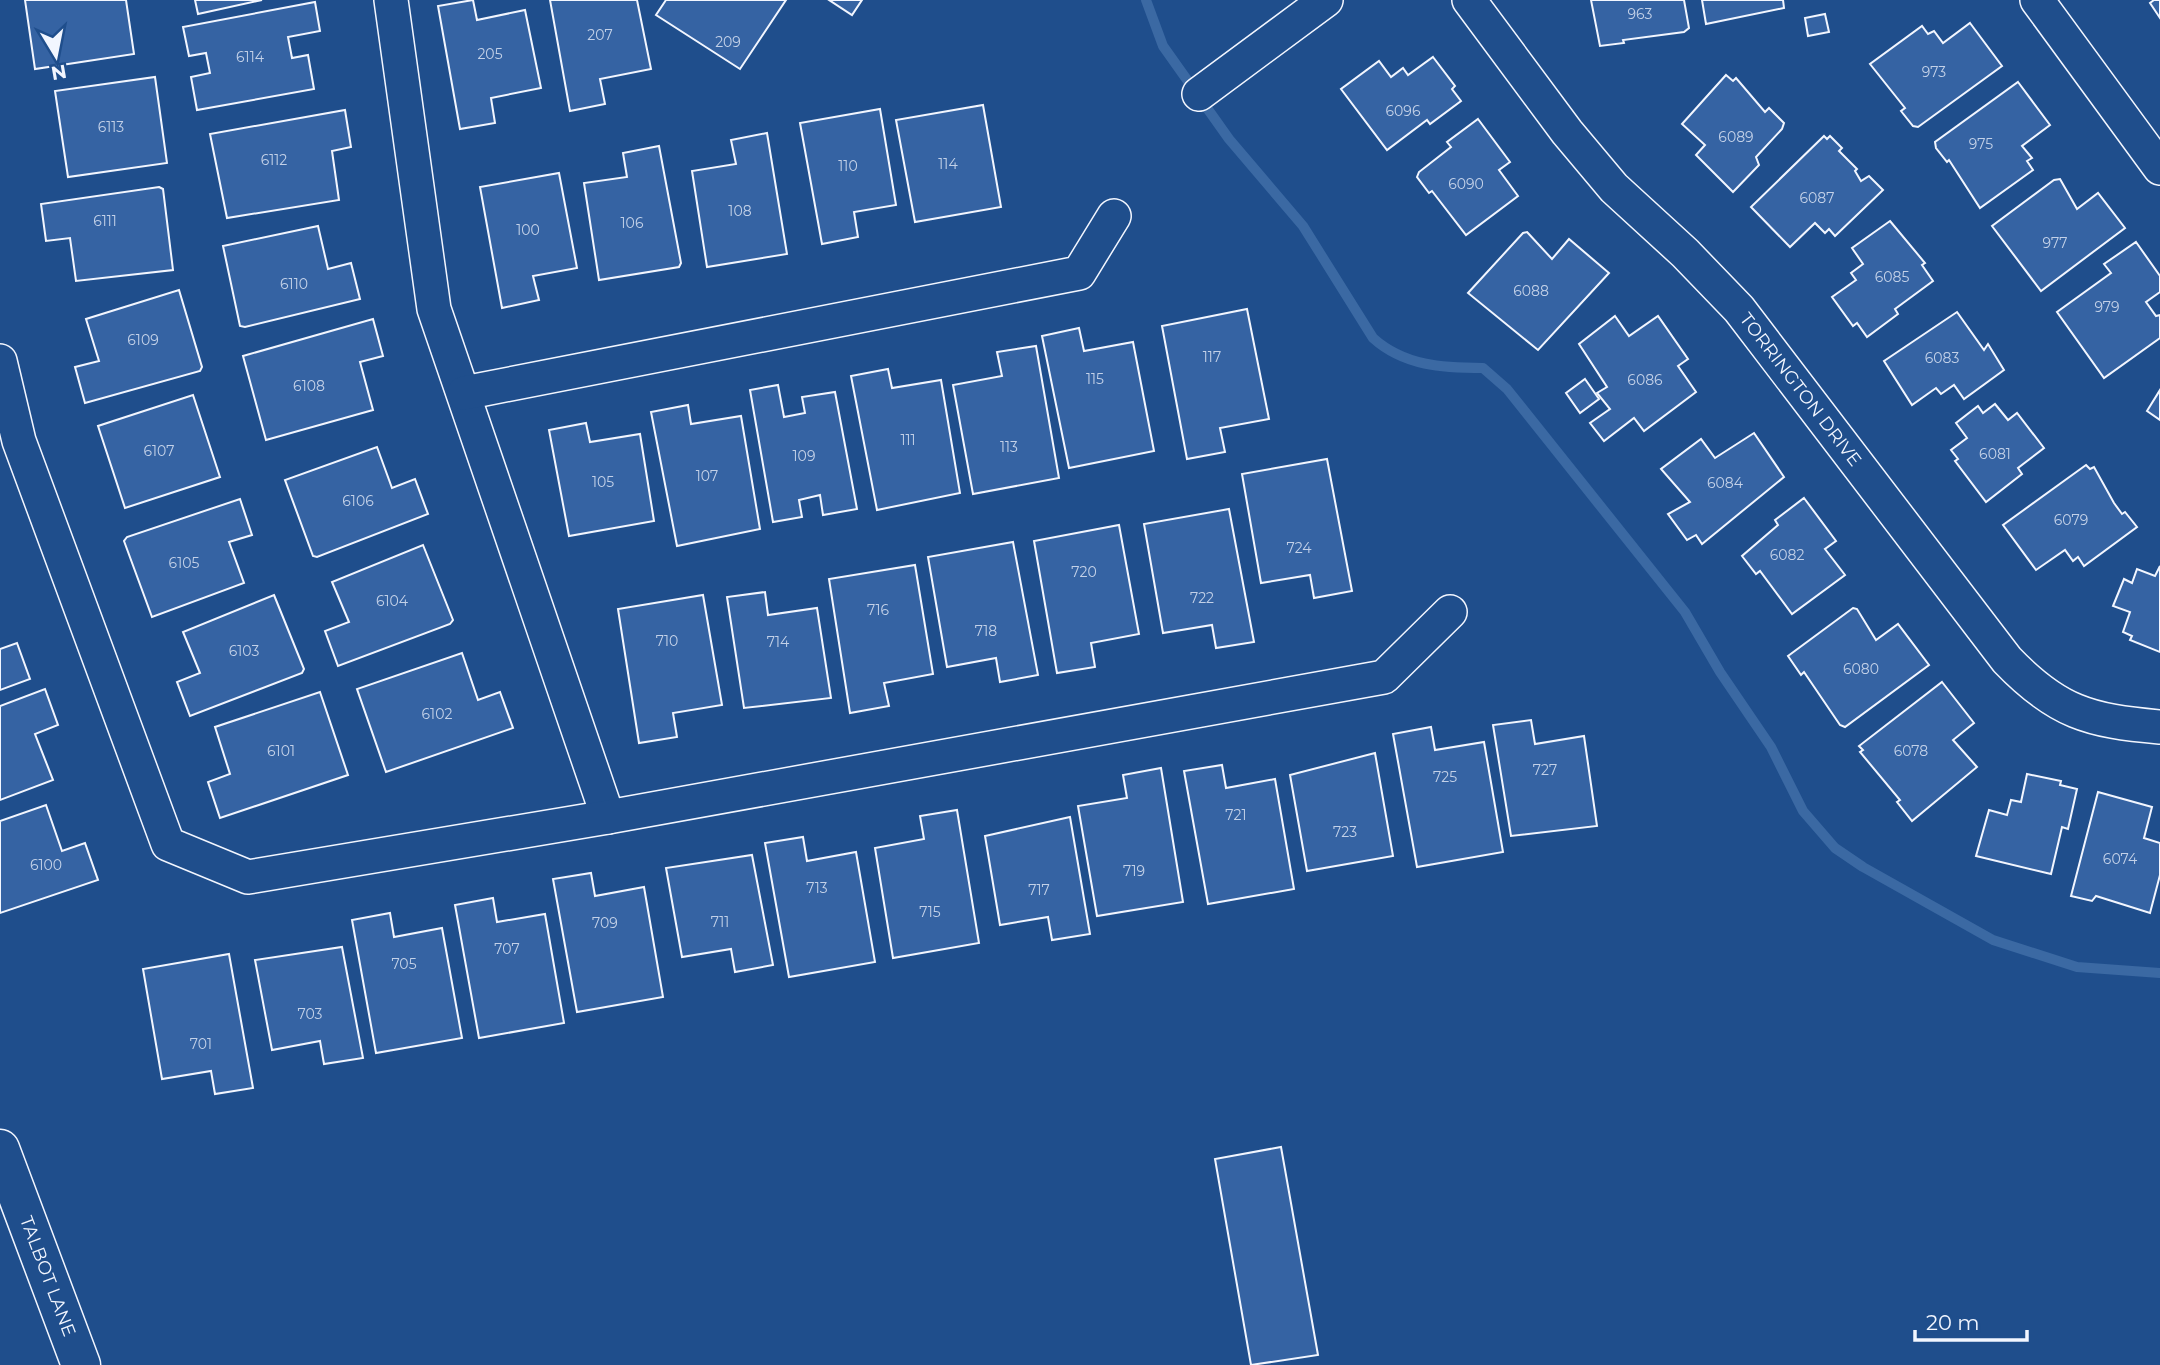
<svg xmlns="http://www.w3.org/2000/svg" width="2160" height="1365" font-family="Montserrat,sans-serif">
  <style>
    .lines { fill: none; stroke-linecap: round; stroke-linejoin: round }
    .stream { stroke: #3b69a3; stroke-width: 10 }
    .building { fill: #3563a3; stroke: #f2f6ff; stroke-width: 2 }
    .minor-casing { stroke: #f2f6ff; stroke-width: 36 }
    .tertiary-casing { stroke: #f2f6ff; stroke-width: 41 }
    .minor { stroke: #1f4e8c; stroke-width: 33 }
    .tertiary { stroke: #1f4e8c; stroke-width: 38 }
    .labels { text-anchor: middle; stroke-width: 5; stroke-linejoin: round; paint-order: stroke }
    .number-label { font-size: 14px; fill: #c3d1e8 }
    .street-label { font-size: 18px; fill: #f2f6ff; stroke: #1f4e8c }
  </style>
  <rect width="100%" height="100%" fill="#1f4e8c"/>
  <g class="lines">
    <path class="stream" d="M1146,0L1163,46L1229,139L1303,226L1373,338C1404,366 1443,368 1483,368L1507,389L1685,612L1720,672L1771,747L1803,811L1835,848L1863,867L1993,940L2077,967L2160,973"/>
  </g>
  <g class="building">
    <path d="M25,0H126L134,54L35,69Z"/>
    <path d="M195,0H262L198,14Z"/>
    <path d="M473,0L477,20L525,10L541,88L491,98L495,123L460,129L438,6Z"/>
    <path d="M550,0H637L651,69L600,79L605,104L570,111Z"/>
    <path d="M666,0H786L740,69L656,15Z"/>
    <path d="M829,0H862L852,15Z"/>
    <path d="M1591,0H1684L1689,28L1684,32L1623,40L1624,43L1600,46Z"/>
    <path d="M1702,0H1783L1784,8L1706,24Z"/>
    <path d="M2154,0H2160V18L2150,3Z"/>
    <path d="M315,2L320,31L288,37L292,58L308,55L314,89L197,110L191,77L210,73L206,53L189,56L183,27Z"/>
    <path d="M1825,14L1829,32L1808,36L1805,18Z"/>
    <path d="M1970,23L2002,66L1918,127L1913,126L1901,111L1905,108L1870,64L1922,26L1928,34L1934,31L1943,43Z"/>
    <path d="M1433,57L1455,86L1452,89L1461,101L1430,124L1427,120L1387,150L1341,89L1379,61L1391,77L1403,68L1408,75Z"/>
    <path d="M1726,75L1733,81L1736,78L1765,112L1769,108L1784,123L1782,129L1756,157L1759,165L1733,192L1696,155L1705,145L1682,124Z"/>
    <path d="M155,77L167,163L68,177L55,91Z"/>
    <path d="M2018,82L2050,125L2022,146L2032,158L2027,161L2033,170L1980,208L1949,160L1947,162L1936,148L1935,142Z"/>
    <path d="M983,105L1001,207L915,222L896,120Z"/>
    <path d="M880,109L896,205L854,212L858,237L822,244L800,123Z"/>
    <path d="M345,110L351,147L332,151L339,200L227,218L210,134Z"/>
    <path d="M1478,119L1510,162L1499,170L1518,196L1466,235L1432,191L1429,193L1417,177L1419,172L1451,147L1447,142Z"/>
    <path d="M767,133L787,254L707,267L692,171L736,164L731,140Z"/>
    <path d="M1824,136L1827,139L1830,136L1842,148L1839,151L1857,169L1855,171L1861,181L1869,176L1883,190L1835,236L1829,229L1825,233L1815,223L1790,247L1751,207Z"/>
    <path d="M659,146L681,263L679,267L599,280L584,183L627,177L623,153Z"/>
    <path d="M559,173L577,268L533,276L539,300L502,308L480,187Z"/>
    <path d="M2060,179L2077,209L2098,193L2125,228L2041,291L1992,226L2054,180Z"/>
    <path d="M159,187L163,189L173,270L76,281L70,238L46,241L41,204Z"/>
    <path d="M1890,221L1925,263L1922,265L1933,281L1895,309L1898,314L1867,337L1857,323L1853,326L1832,297L1856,280L1851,273L1863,264L1852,248Z"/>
    <path d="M318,226L328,269L351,263L360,299L245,327L240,326L223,246Z"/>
    <path d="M1527,232L1552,259L1569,239L1609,273L1538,350L1468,293L1523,233Z"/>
    <path d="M2136,242L2160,276V292L2146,302L2156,316L2160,315V338L2104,378L2057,312L2111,273L2104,264Z"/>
    <path d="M179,290L202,367L200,371L85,403L75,367L99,361L86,319Z"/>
    <path d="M1247,309L1269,419L1220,428L1225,452L1187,459L1162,326Z"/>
    <path d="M1957,312L1984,350L1988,344L2004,370L1964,399L1954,385L1941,394L1936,388L1912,405L1884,361Z"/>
    <path d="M1615,316L1629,336L1658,316L1688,359L1678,366L1696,392L1644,431L1634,418L1604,441L1590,423L1610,409L1597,393L1607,387L1579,344Z"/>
    <path d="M373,319L383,356L360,362L373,410L266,440L243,356Z"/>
    <path d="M1079,328L1084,351L1133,342L1154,451L1069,468L1042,336Z"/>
    <path d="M1036,346L1059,478L973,494L953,385L1002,376L997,352Z"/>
    <path d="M888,369L892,388L941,380L960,493L877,510L851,376Z"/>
    <path d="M1585,379L1599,399L1580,413L1566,393Z"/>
    <path d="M778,385L784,417L805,413L802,397L835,392L857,509L823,515L820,495L799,500L802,517L773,522L750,390Z"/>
    <path d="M2160,390V420L2147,411Z"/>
    <path d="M193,395L220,477L125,508L98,426Z"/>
    <path d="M1995,404L2008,420L2017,413L2044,448L2018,468L2022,474L1986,502L1955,461L1958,459L1951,450L1967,438L1956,423L1978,406L1983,413Z"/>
    <path d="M688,405L691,424L741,416L760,529L677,546L651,412Z"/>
    <path d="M586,423L590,442L640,434L654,521L569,536L549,430Z"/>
    <path d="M1754,433L1784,477L1702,544L1696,535L1687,540L1668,514L1690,502L1661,469L1701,439L1715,458Z"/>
    <path d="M377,447L392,488L415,479L428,514L317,557L313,556L285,480Z"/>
    <path d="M1327,459L1352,591L1314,598L1310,575L1261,583L1242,474Z"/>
    <path d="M2086,465L2090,469L2094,467L2114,503L2122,514L2125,512L2137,527L2084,566L2078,557L2073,561L2065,550L2036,570L2003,525Z"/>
    <path d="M1804,498L1836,541L1825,549L1845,575L1792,614L1760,571L1756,574L1742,556L1778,525L1775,520Z"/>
    <path d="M240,499L252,535L229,542L244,583L152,617L124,541L127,537Z"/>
    <path d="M1229,509L1254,642L1216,648L1212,625L1163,633L1144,524Z"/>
    <path d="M1119,525L1139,634L1091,643L1095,667L1057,673L1034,541Z"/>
    <path d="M1013,542L1038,675L1000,682L996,658L947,667L928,557Z"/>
    <path d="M423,545L453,620L450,624L338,666L325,631L349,622L332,582Z"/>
    <path d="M915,565L933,674L884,683L889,706L850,713L829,579Z"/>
    <path d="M2160,566V652L2130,640L2132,636L2123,632L2130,612L2113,606L2124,579L2132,583L2137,569L2155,576Z"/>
    <path d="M765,592L768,615L817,608L831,698L744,708L727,597Z"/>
    <path d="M274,595L304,669L302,673L190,716L177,682L200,673L183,632Z"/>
    <path d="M703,595L722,705L673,713L677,737L639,743L618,609Z"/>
    <path d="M1853,608L1857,609L1876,640L1898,624L1929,665L1845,727L1840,725L1804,672L1801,675L1788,656Z"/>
    <path d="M17,643L30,679L0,690V649Z"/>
    <path d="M462,653L478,700L500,692L513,728L386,772L357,689Z"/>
    <path d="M1942,682L1974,723L1953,740L1977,767L1912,821L1897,802L1900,800L1860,752L1863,750L1859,746Z"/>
    <path d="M45,689L58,725L35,734L53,780L0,800V706Z"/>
    <path d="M320,692L348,775L220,818L208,782L230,774L215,727Z"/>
    <path d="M1531,720L1535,744L1584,736L1597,826L1511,836L1493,725Z"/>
    <path d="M1431,727L1435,750L1484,742L1503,852L1417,867L1393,734Z"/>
    <path d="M1375,753L1393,856L1307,871L1290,775Z"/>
    <path d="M1222,765L1226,788L1275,779L1294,889L1208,904L1184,771Z"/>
    <path d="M1161,768L1183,902L1097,916L1078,806L1127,798L1123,775Z"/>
    <path d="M2027,774L2061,781L2060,785L2077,789L2068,829L2062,827L2051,874L1976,856L1989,810L2007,815L2011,800L2021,802Z"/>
    <path d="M2098,792L2152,807L2144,838L2160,843V875L2150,913L2096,896L2092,901L2071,896Z"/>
    <path d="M46,805L62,851L85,843L98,880L0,913V821Z"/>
    <path d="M957,810L979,943L893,958L875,848L924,839L920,816Z"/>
    <path d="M1070,817L1090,934L1052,940L1048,917L1000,925L985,836Z"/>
    <path d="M803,837L807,861L856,852L875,962L789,977L765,843Z"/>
    <path d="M752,855L773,965L735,972L731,949L682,957L666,868Z"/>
    <path d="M591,873L595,896L644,887L663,997L577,1012L553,879Z"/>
    <path d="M493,898L497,922L545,914L564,1023L479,1038L455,905Z"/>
    <path d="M390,913L394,937L442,928L462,1038L376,1053L352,920Z"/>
    <path d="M342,947L363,1058L324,1064L320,1041L272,1050L255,960Z"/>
    <path d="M229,954L253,1088L215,1094L211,1071L162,1079L143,969Z"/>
    <path d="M1281,1147L1318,1355L1251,1365L1215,1159Z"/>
  </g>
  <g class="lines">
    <g class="minor-casing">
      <g id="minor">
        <path d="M391,0L434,309L608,817"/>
        <path id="s1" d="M1469,0L1567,132L1614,188L1685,253L1739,309L2007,660C2057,712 2089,721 2160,727"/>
        <path d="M2037,0L2160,168"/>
        <path d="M1199,94L1326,0"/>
        <path d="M0,361L19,441L168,844L248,877L608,817L1384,677L1450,612"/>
        <path d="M464,393L1079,273L1114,216"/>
      </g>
    </g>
    <g class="tertiary-casing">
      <g id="tertiary">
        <path id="s2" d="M0,1149L81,1365"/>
      </g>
    </g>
    <use href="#minor" class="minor"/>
    <use href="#tertiary" class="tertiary"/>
  </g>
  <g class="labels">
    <g class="number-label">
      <text x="1640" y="19">963</text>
      <text x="600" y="40">207</text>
      <text x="728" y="47">209</text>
      <text x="490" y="59">205</text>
      <text x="250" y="62">6114</text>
      <text x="1934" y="77">973</text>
      <text x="1403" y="116">6096</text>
      <text x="111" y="132">6113</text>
      <text x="1736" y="142">6089</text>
      <text x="1981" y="149">975</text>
      <text x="274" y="165">6112</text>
      <text x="948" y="169">114</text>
      <text x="848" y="171">110</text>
      <text x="1466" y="189">6090</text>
      <text x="1817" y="203">6087</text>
      <text x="740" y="216">108</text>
      <text x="105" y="226">6111</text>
      <text x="632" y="228">106</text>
      <text x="528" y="235">100</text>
      <text x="2055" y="248">977</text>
      <text x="1892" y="282">6085</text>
      <text x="294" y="289">6110</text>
      <text x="1531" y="296">6088</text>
      <text x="2107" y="312">979</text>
      <text x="143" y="345">6109</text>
      <text x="1212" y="362">117</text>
      <text x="1942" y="363">6083</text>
      <text x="1095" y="384">115</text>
      <text x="1645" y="385">6086</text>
      <text x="309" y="391">6108</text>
      <text x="908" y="445">111</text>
      <text x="1009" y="452">113</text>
      <text x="159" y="456">6107</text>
      <text x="1995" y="459">6081</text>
      <text x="804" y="461">109</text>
      <text x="707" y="481">107</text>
      <text x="603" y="487">105</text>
      <text x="1725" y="488">6084</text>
      <text x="358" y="506">6106</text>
      <text x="2071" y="525">6079</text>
      <text x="1299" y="553">724</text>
      <text x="1787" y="560">6082</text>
      <text x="184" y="568">6105</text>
      <text x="1084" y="577">720</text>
      <text x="1202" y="603">722</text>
      <text x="392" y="606">6104</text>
      <text x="878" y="615">716</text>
      <text x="986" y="636">718</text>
      <text x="667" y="646">710</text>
      <text x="778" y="647">714</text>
      <text x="244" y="656">6103</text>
      <text x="1861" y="674">6080</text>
      <text x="437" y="719">6102</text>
      <text x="281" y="756">6101</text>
      <text x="1911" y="756">6078</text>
      <text x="1545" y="775">727</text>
      <text x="1445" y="782">725</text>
      <text x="1236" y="820">721</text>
      <text x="1345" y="837">723</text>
      <text x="2120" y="864">6074</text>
      <text x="46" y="870">6100</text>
      <text x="1134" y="876">719</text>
      <text x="817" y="893">713</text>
      <text x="1039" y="895">717</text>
      <text x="930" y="917">715</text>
      <text x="720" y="927">711</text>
      <text x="605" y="928">709</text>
      <text x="507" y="954">707</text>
      <text x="404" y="969">705</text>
      <text x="310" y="1019">703</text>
      <text x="201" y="1049">701</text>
    </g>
    <g class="street-label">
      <text dy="6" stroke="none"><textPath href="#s1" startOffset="513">TORRINGTON DRIVE</textPath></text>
      <text dy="6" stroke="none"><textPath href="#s2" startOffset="136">TALBOT LANE</textPath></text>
    </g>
  </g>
  <g transform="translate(56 56) rotate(170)" stroke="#1f4e8c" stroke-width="5" paint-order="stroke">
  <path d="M0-5L12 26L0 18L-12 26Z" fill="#f2f6ff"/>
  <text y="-10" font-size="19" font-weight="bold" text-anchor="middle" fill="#f2f6ff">N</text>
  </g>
  <path d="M1915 1330v10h112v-10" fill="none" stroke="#f2f6ff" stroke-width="3.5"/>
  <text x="1926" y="1330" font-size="21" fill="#f2f6ff" stroke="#1f4e8c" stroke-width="5" paint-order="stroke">20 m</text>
</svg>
